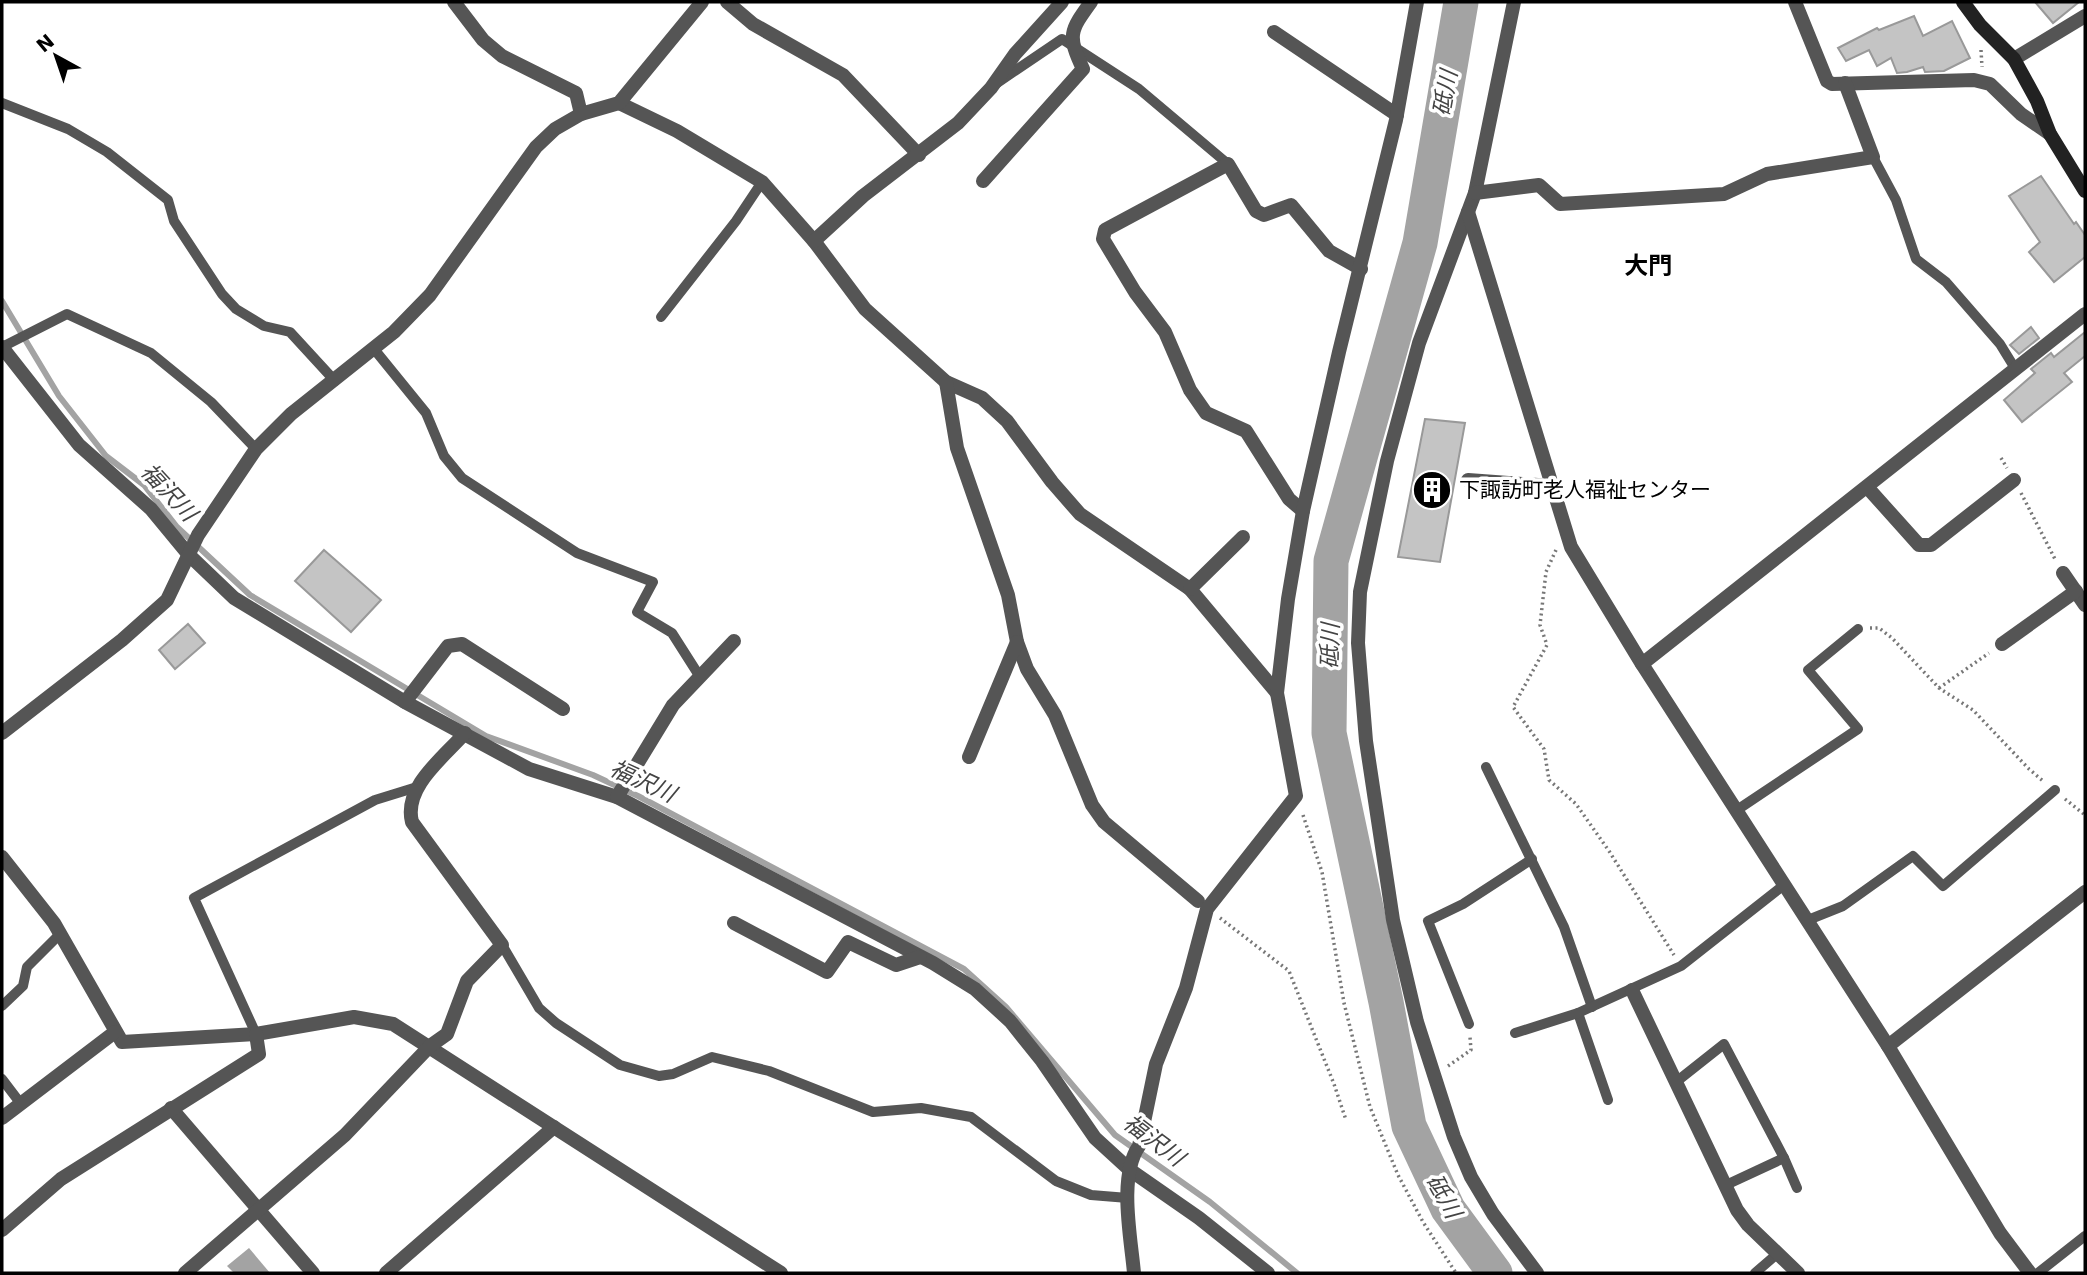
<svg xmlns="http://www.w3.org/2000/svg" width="2087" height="1275" font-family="'DejaVu Sans','Noto Sans JP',sans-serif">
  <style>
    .water { fill: #a3a3a3 }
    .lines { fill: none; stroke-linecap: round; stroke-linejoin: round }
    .stream { stroke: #a3a3a3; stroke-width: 6 }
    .river { stroke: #a3a3a3; stroke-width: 35 }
    .building { fill: #c4c4c4; stroke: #999; stroke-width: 2 }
    .path { stroke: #777; stroke-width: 3.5; stroke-dasharray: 2 3.5; stroke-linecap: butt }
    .lane { stroke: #555; stroke-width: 10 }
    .street { stroke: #555; stroke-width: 14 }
    .secondary { stroke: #222; stroke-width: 14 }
    .labels { text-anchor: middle; stroke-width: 7; stroke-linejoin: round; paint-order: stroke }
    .poi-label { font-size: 21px; fill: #000; stroke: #fff; text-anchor: start }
    .water-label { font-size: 23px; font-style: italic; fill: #444; stroke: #fff }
    .quarter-label { font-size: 24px; font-weight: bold; fill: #000; stroke: #fff }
  </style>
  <rect width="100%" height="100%" fill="#fff"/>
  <path class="water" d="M249,1248L270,1273H234L227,1266Z"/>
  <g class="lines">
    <path class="stream" d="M2,301L59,396L106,456L144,485L177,527L250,595L486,736L593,775L638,796L964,969L1006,1007L1115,1135L1210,1202L1297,1273"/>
    <path class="river" d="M1461,2L1420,243L1331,561L1329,733L1386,1002L1409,1126L1448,1209L1495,1273"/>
  </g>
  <g class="building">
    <path d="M2035,2H2079L2053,23Z"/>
    <path d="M1914,16L1923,36L1952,21L1970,58L1944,71L1925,72L1923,67L1907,72L1897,73L1891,58L1877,66L1869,50L1846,61L1838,48L1877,28L1879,30Z"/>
    <path d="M2041,176L2074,224L2076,222L2085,235V257L2054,282L2029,252L2040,242L2009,196Z"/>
    <path d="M2031,327L2039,338L2019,354L2010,345Z"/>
    <path d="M2085,332V356L2064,373L2072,382L2022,422L2004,400L2035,373L2031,369L2051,353L2054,357Z"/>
    <path d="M1425,419L1465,423L1440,562L1398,557Z"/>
    <path d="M324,550L381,600L351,632L295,581Z"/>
    <path d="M188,624L205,643L175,669L159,650Z"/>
  </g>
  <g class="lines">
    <g class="path">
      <path d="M1981,50L1982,67"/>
      <path d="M2001,458L2007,468"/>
      <path d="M2021,493L2056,561"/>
      <path d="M1556,550L1546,572L1540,625L1547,645L1513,707L1544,749L1549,780L1576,804L1609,851L1674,955"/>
      <path d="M1870,628H1879L1892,638L1939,688L1973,710L2029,769L2043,781"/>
      <path d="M1939,688L1989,653"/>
      <path d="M2065,799L2085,815"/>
      <path d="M1303,815L1322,872L1344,1003L1370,1107L1398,1175L1423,1222L1456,1273"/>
      <path d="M1220,918L1289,971L1334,1084L1346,1120"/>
      <path d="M1448,1066L1471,1050L1470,1037"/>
    </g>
    <g class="lane">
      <path d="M997,83L1062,39L1139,89L1228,164"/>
      <path d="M2,103L68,129L107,152L168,200L174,221L222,294L236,309L264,326L290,332L335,381"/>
      <path d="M1873,157L1896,200L1916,259L1946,282L2000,344L2016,370"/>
      <path d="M661,317L736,221L762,182"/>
      <path d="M2,347L67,314L151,353L211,402L256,449"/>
      <path d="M374,349L426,413L444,456L462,478L577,553L653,582L637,612L672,633L700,677"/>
      <path d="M1486,767L1564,927L1592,1007"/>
      <path d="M1737,810L1858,729L1808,670L1858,629"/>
      <path d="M1808,920L1843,906L1913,856L1943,886L2055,790"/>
      <path d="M502,945L539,1008L556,1023L620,1065L659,1076L673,1074L712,1057L769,1071L873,1112L921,1108L971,1117L1056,1181L1091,1195L1128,1198"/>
      <path d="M2,1006L23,986L27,967L60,934"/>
      <path d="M1578,1013L1608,1100"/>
      <path d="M1469,1024L1428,921L1463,904L1532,859"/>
      <path d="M1515,1033L1578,1013L1681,966L1784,885"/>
      <path d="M256,1034L194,898L375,800L417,787"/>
      <path d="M2,1079L21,1104"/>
      <path d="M1676,1082L1724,1044L1784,1158L1726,1185"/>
      <path d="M1784,1158L1797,1188"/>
      <path d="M1755,1273L1777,1254"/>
      <path d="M2038,1273L2085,1236"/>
    </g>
    <g class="street">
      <path d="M454,2L483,40L502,56L576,93L581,114"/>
      <path d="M727,2L753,24L843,75L919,155"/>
      <path d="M1514,2L1475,193L1419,343L1387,461L1360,592L1358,643L1366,741L1393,920L1417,1022L1454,1137L1471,1177L1493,1214L1537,1273"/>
      <path d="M1795,2L1827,81L1832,84L1974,80L1990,84L2021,114L2050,134"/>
      <path d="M1274,32L1397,115"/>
      <path d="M2014,59L2085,16"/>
      <path d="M619,103L677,131L762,182L814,241L865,309L946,382L982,398L1007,421L1052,482L1080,514L1190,589L1277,693"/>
      <path d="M983,181L1083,69C1067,35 1070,31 1091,2"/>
      <path d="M1475,193L1539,185L1560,204L1724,194L1767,174L1873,157L1845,83"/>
      <path d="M1468,212L1571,547L1642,664L1888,1046L2000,1233L2030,1273"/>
      <path d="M814,241L863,196L958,123L991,88L1015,54L1062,2"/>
      <path d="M2,347L79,445L151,509L189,555L234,598L405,702L529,769L617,797L933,963L975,989L1010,1021L1042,1061L1095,1138L1130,1170L1199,1218L1268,1273"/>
      <path d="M946,382L957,448L1008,595L1017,642L1027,669L1055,715L1092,805L1104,822L1198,901"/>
      <path d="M1468,480L1552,486"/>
      <path d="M1867,487L1919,545H1931L2014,480"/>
      <path d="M1303,511L1289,499L1246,431L1206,413L1190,390L1165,332L1135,292L1103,239L1105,230L1228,164L1256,211L1264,215L1291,205L1329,251L1361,269"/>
      <path d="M2063,573L2085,605"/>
      <path d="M1190,589L1243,537"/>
      <path d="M2002,644L2076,591"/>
      <path d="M1642,664L2085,314"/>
      <path d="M405,702L448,646L462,644L563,709"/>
      <path d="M2,733L122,640L167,600L198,535L256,449L291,414L394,332L430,295L536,147L555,129L581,114L619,103L702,2"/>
      <path d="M969,757L1017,642"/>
      <path d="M617,797L673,705L734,641"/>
      <path d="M2,857L54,923L122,1042L256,1034L354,1017L393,1024L781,1273"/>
      <path d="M734,923L827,972L848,942L896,965L920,957"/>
      <path d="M1632,990L1737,1210L1748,1225L1798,1273"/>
      <path d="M1888,1046L2085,892"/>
      <path d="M171,1108L313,1273"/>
      <path d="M2,1118L115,1032"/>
      <path d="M2,1230L61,1179L259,1054L256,1034"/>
      <path d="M185,1273L345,1135L430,1046L447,1034L467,981L502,945L412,822C403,787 444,757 465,733"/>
      <path d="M386,1273L554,1127"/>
      <path d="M1134,1273C1131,1238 1118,1176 1139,1146L1156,1064L1186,988L1207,909L1296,796L1277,693L1288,599L1303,511L1339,352L1396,120L1417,2"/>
    </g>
    <path class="secondary" d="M1963,2L1980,25L2014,59L2037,101L2050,134L2085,191"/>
  </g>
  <defs>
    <g id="building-disc" transform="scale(2.0125)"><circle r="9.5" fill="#000" stroke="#fff"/><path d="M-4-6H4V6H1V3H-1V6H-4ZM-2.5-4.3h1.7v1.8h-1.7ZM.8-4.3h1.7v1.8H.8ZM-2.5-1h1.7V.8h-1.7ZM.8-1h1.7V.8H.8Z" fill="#fff"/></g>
  </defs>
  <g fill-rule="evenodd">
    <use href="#building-disc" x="1432" y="490"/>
  </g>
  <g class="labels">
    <g class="poi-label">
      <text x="1459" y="497">下諏訪町老人福祉センター</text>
    </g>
    <g class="water-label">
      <text transform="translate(1445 93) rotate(-80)" y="8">砥川</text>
      <text transform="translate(169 492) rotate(47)" y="8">福沢川</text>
      <text transform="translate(1330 646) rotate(-89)" y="8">砥川</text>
      <text transform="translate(643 781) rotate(25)" y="8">福沢川</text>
      <text transform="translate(1154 1140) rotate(37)" y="8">福沢川</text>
      <text transform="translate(1444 1196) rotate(61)" y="8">砥川</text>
    </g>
    <g class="quarter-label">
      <text x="1648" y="274">大門</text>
    </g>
  </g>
  <rect width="2087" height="1275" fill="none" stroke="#000000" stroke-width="7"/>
  <g transform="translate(56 56) rotate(320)" stroke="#ffffff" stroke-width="5" paint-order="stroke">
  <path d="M0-5L12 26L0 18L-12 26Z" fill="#000000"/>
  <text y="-10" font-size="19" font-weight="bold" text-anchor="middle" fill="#000000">N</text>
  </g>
</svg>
